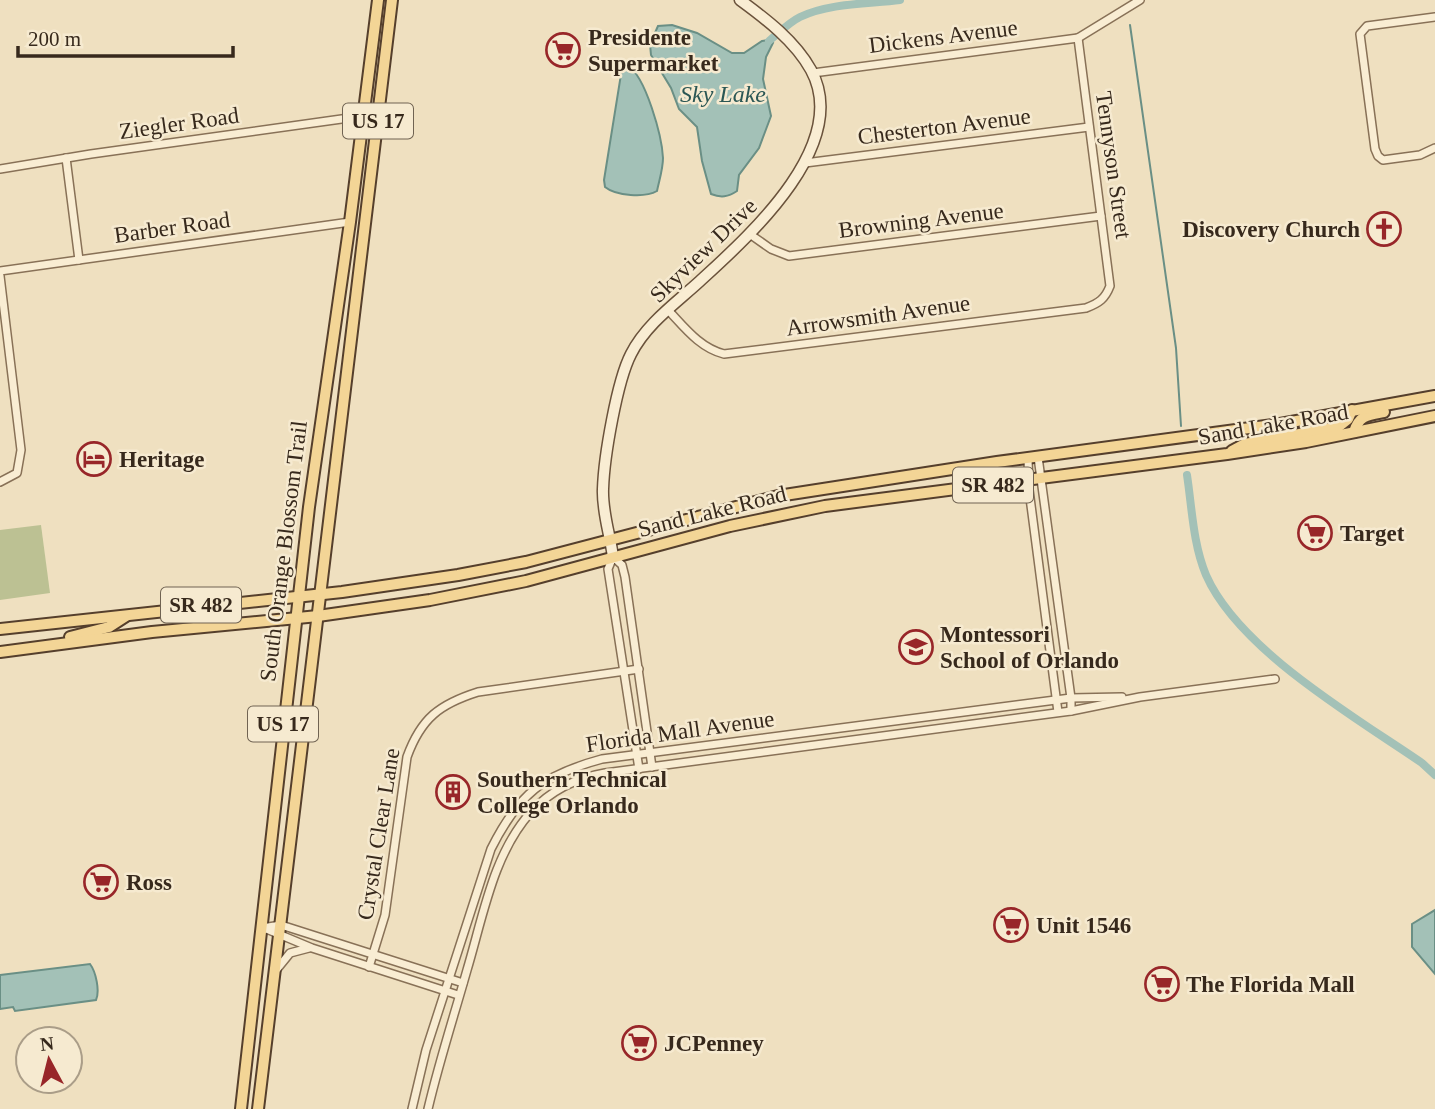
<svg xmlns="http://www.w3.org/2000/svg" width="1435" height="1109" font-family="'Times New Roman',serif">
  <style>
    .cemetery { fill: #bcc193 }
    .water { fill: #a3c1b7; stroke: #6a8f85; stroke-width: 2 }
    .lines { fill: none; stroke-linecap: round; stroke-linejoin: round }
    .stream { stroke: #6a8f85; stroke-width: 2 }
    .canal { stroke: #a3c1b7; stroke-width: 8 }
    .street-casing { stroke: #887157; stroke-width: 10 }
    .secondary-casing { stroke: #6a523b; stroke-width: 13 }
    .primary-casing { stroke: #553f2c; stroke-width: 14 }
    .street { stroke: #f9edd3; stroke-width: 7 }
    .secondary { stroke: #f9edd3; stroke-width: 10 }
    .primary { stroke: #f3d596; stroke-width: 10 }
    .labels { text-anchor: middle; stroke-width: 5; stroke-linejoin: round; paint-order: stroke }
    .shield { fill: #f6ead0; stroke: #706352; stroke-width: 2 }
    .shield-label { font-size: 21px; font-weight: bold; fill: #37291c }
    .street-label { font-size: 23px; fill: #37291c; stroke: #f6ead0 }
    .poi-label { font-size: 23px; font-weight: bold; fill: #37291c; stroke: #f6ead0; text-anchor: start }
    .water-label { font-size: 24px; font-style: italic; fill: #2b5754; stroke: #f6ead0 }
  </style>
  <rect width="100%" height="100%" fill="#efe0c0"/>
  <path class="cemetery" d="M41,525L50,593L0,600V530Z"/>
  <g class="water">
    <path d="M672,25L697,33L732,53H744L762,41L768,40L773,43L766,57L763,79L771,116L759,148L739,175L737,191C728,197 721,198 711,194L702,161L697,127L679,109L671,88L651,55L650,44L658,26Z"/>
    <path d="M627,65C646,76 662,137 663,158C663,169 659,181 657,191C645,198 616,196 605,187L604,180L622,68Z"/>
    <path d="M1435,910V974L1412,947V924Z"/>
    <path d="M90,964C96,972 100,991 96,1000L15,1011L13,1007L0,1009V975Z"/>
  </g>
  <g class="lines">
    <path class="stream" d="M1130,25L1176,348L1181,426"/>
    <g class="canal">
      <path d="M769,41C779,33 788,23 800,17C829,3 868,4 900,0"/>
      <path d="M1187,475C1192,508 1193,544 1206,575C1239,650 1355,717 1422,763L1435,775"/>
    </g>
    <g class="street-casing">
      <g id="street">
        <path d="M1435,17L1367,26L1360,34L1375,149L1378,156L1383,160L1420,155L1435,148"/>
        <path d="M813,73L1078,38L1140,0"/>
        <path d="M66,158L79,260"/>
        <path d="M805,163L1089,127"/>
        <path d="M0,169L91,154L363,116"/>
        <path d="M751,235L771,249L789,256L1101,216"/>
        <path d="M0,271L350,222"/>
        <path d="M0,276L21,450L17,473L0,482"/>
        <path d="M668,310C685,328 700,348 724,354L1086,308C1099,303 1105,299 1110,286L1078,38"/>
        <path d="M1038,457L1071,698V711"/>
        <path d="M1028,459L1029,490L1058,712"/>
        <path d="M639,769L608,569L613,557L622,565L625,577L652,767"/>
        <path d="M262,928L281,925L463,983"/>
        <path d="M264,928L312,948L458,995"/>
        <path d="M369,967L385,915L407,757C421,718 440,704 478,692L639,669"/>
        <path d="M277,969L290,953L309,948"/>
        <path d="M412,1109L426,1050L491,849C519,793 543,775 602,759L1071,698L1122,697"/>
        <path d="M428,1109C439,1062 454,1016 467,970C483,917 493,854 531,812C551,790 576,778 605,773L1071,711L1140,697L1275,679"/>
      </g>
    </g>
    <g class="secondary-casing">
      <path id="secondary" d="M613,557C610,534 602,512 603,489C604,457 617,381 631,354C646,324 676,303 700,281C748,237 852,145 811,70C795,41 766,19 740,0"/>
    </g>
    <g class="primary-casing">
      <g id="primary">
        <path d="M1354,432C1359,415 1368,415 1384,412"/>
        <path d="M1232,451L1245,444L1338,427L1348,419L1352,410"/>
        <path d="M0,629L342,592L458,575L526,562L778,496L997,462L1280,424L1435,396"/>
        <path d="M70,637L109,627L126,616"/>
        <path d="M0,652L152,632L318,616L430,600L526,581L730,526L825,506L1227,454L1306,442L1435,416"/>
        <path d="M241,1109L309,507L350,222L378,0"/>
        <path d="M258,1109L392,0"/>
      </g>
    </g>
    <use href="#street" class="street"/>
    <use href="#secondary" class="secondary"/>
    <use href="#primary" class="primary"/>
  </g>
  <defs>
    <g id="supermarket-ring" transform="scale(1.75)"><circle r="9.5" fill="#f6ead0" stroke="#982629" stroke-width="1.5"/><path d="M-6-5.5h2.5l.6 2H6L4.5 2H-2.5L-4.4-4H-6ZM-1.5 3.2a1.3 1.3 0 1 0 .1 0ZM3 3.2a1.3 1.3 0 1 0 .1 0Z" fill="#982629"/></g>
    <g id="church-ring" transform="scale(1.75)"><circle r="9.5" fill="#f6ead0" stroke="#982629" stroke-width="1.5"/><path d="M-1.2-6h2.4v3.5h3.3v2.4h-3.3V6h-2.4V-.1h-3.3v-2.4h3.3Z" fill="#982629"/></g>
    <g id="hotel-ring" transform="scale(1.75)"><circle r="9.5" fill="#f6ead0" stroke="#982629" stroke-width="1.5"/><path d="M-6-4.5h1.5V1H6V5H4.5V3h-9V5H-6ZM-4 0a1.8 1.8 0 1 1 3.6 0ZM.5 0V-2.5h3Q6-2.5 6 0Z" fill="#982629"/></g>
    <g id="school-ring" transform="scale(1.75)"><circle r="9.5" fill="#f6ead0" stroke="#982629" stroke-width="1.5"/><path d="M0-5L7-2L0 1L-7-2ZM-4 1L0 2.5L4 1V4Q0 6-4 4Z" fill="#982629"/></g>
    <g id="building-ring" transform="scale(1.75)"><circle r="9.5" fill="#f6ead0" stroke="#982629" stroke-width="1.5"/><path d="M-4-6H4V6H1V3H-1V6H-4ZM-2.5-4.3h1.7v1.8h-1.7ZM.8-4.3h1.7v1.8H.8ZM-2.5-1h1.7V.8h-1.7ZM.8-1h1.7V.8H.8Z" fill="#982629"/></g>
  </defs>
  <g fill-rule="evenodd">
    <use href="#supermarket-ring" x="563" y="50"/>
    <use href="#church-ring" x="1384" y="229"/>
    <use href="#hotel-ring" x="94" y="459"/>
    <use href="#supermarket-ring" x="1315" y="533"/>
    <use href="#school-ring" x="916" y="647"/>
    <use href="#building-ring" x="453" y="792"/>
    <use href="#supermarket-ring" x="101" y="882"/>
    <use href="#supermarket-ring" x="1011" y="925"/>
    <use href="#supermarket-ring" x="1162" y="984"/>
    <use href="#supermarket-ring" x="639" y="1043"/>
  </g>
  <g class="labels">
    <g class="shield">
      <rect x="343" y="103.5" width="70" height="35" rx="5"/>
      <rect x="953" y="467.5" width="80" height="35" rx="5"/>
      <rect x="161" y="587.5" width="80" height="35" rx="5"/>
      <rect x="248" y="706.5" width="70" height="35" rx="5"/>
    </g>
    <g class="shield-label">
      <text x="378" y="128">US 17</text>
      <text x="993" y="492">SR 482</text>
      <text x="201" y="612">SR 482</text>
      <text x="283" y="731">US 17</text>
    </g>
    <g class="street-label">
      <text transform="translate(943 36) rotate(-7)" y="8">Dickens Avenue</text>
      <text transform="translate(179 123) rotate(-8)" y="8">Ziegler Road</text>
      <text transform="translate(944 126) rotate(-7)" y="8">Chesterton Avenue</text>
      <text transform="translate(1114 165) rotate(82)" y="8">Tennyson Street</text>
      <text transform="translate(921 220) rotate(-7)" y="8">Browning Avenue</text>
      <text transform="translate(172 227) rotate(-8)" y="8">Barber Road</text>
      <text transform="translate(703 250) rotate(-44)" y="8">Skyview Drive</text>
      <text transform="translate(878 315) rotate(-8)" y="8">Arrowsmith Avenue</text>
      <text transform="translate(1273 424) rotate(-10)" y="8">Sand Lake Road</text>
      <text transform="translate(712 511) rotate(-14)" y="8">Sand Lake Road</text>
      <text transform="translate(283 551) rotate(-83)" y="8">South Orange Blossom Trail</text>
      <text transform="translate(680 731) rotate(-8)" y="8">Florida Mall Avenue</text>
      <text transform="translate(378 834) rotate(-81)" y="8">Crystal Clear Lane</text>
    </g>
    <g class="poi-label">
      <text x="588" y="45">Presidente<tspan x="588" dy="26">Supermarket</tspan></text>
      <text x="1360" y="237" text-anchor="end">Discovery Church</text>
      <text x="119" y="467">Heritage</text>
      <text x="1340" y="541">Target</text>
      <text x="940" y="642">Montessori<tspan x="940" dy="26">School of Orlando</tspan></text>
      <text x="477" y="787">Southern Technical<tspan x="477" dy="26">College Orlando</tspan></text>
      <text x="126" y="890">Ross</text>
      <text x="1036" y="933">Unit 1546</text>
      <text x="1186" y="992">The Florida Mall</text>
      <text x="664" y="1051">JCPenney</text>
    </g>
    <g class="water-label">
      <text x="723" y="102">Sky Lake</text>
    </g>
  </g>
  <g transform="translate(49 1060) rotate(353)"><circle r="33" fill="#f6ead0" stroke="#aa9d88" stroke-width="2"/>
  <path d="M0-5L12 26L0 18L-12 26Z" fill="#982629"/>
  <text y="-10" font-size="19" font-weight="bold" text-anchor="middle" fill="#37291c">N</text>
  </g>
  <path d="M18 46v10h215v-10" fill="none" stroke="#37291c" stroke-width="3.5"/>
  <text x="28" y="46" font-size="21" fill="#37291c" stroke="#f6ead0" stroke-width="5" paint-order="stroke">200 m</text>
</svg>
